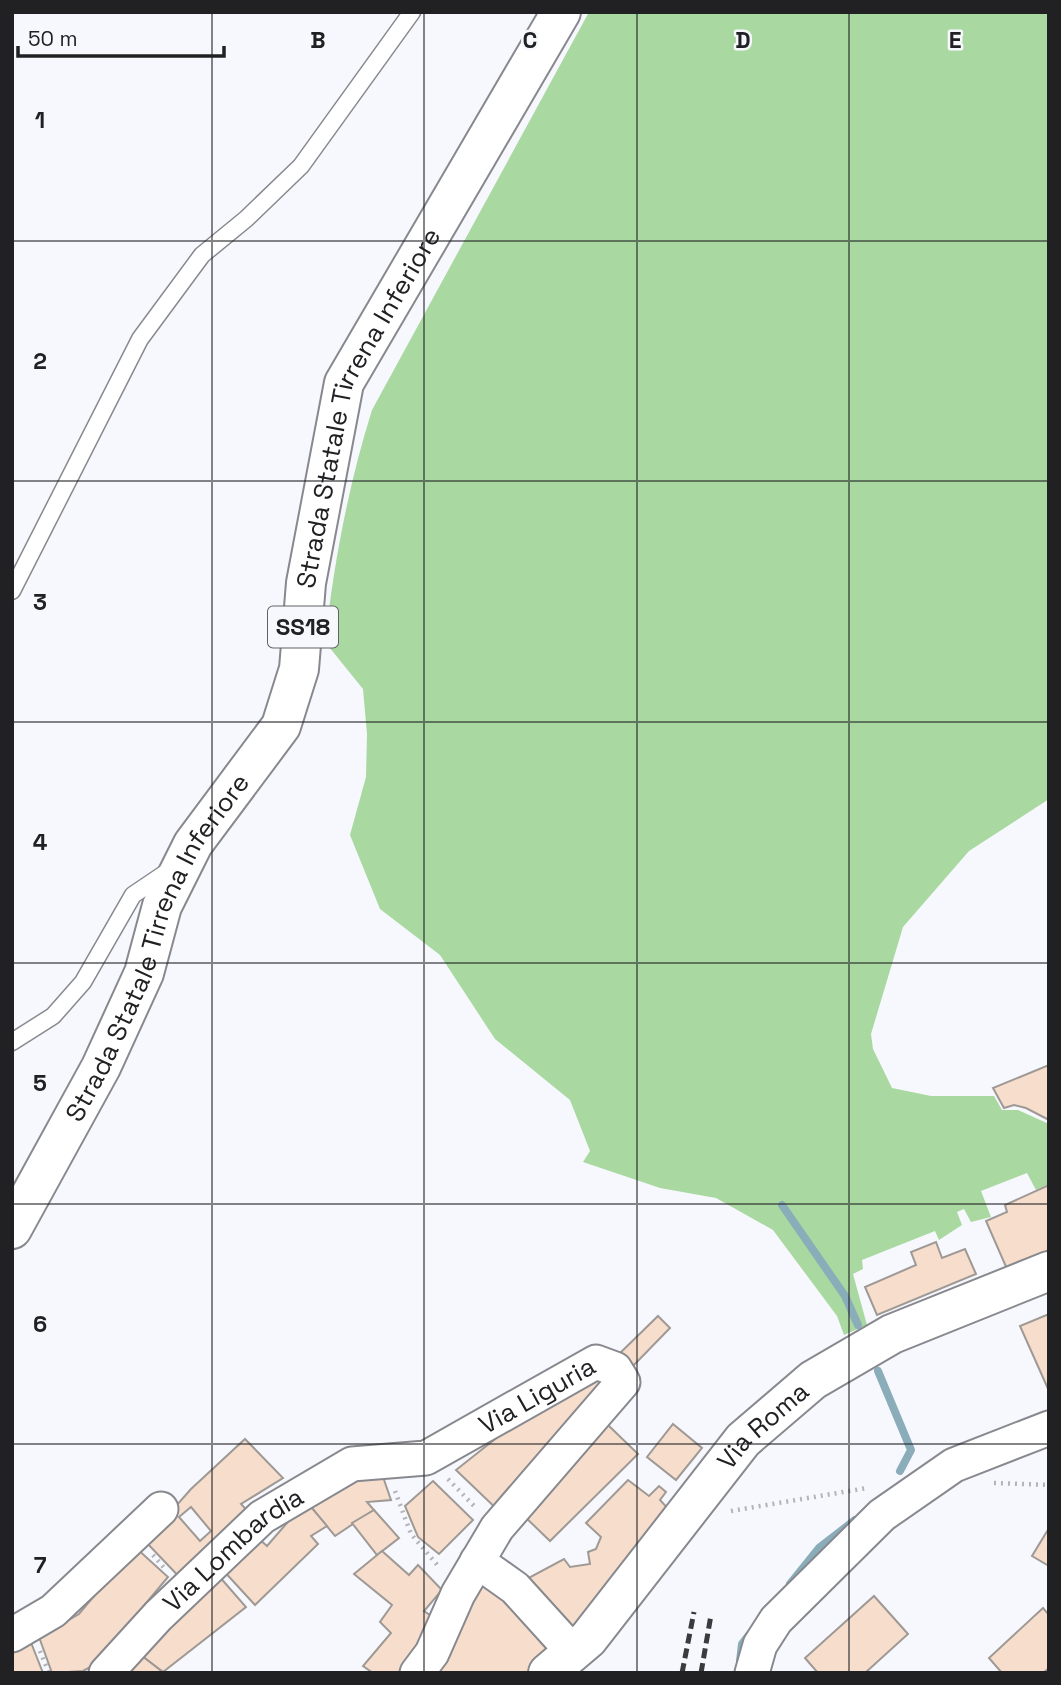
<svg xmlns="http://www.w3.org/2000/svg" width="1061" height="1685" font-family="'Space Grotesk',sans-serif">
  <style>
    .forest { fill: #a9d8a0 }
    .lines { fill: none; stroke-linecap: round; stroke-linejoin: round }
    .stream { stroke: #8badba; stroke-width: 8 }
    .building { fill: #f7decc; stroke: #9f9995; stroke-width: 2; fill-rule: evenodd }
    .lane-casing { stroke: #88898f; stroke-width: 19 }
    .street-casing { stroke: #88898f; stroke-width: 37 }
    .secondary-casing { stroke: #88898f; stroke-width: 42 }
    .primary-casing { stroke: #88898f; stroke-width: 42 }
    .path { stroke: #b3b4b9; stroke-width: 4.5; stroke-dasharray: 2 5; stroke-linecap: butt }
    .lane { stroke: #fff; stroke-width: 16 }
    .street { stroke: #fff; stroke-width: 33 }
    .secondary { stroke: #fff; stroke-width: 38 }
    .primary { stroke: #fff; stroke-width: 38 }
    .rail { stroke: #3b3b3e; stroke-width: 5; stroke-dasharray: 10 5; stroke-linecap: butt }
    .grid { fill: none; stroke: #212124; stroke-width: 2; stroke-opacity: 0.55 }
    .labels { text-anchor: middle; stroke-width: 5; stroke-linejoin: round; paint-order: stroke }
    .shield { fill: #f6f8fe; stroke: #616265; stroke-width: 2 }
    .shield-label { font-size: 24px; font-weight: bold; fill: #212124 }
    .street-label { font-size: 26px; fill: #212124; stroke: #f6f8fe }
    .grid-label { font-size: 23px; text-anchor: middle; font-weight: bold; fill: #212124; stroke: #f6f8fe; stroke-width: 5; stroke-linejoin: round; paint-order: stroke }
  </style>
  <rect width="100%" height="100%" fill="#f6f8fe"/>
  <path class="forest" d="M589,12H1049V799L969,851L903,927L871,1034L873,1049L892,1088L931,1096H994L1002,1110H1018L1049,1124V1184L1036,1190L1027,1173L981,1191L991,1217L971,1222L964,1209L957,1212L962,1225L939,1240L935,1231L862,1260L863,1269L853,1274L867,1325L844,1335L837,1316L773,1230L716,1198L660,1188L583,1162L590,1151L570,1100L495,1039L440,955L380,909L350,835L366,777L367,734L363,689L325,642C334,562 348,487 372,410Z"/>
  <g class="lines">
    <g class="stream">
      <path d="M782,1205L845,1296L858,1325"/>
      <path d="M878,1371L911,1450L900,1471"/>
      <path d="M790,1584L819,1548L855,1520"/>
      <path d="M740,1661L742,1644L749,1635"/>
    </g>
  </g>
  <g class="building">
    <path d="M1049,1065V1120L1026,1108L1014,1105L1004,1108L993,1088Z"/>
    <path d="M1049,1185V1250L1007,1269L986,1221L1007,1212L1005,1205Z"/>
    <path d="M936,1242L942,1258L965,1249L976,1274L877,1315L865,1287L916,1265L911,1252Z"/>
    <path d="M1049,1314V1391L1020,1326Z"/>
    <path d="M658,1316L670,1328L630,1369L617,1356Z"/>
    <path d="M609,1372L502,1514L456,1470L533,1409Z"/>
    <path d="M673,1424L702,1448L676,1480L647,1457Z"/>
    <path d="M608,1425L638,1454L550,1541L521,1513Z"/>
    <path d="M245,1439L283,1478L241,1504L256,1520L186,1584L145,1541L191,1489ZM191,1507L211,1531L200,1541L179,1517Z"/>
    <path d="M381,1471L391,1500L367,1502L374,1510L335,1536L306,1501L350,1476Z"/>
    <path d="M628,1480L649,1496L659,1486L666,1492L660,1500L671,1512L568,1638L521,1582L564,1559L570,1567L590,1564L588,1552L596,1549L601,1537L586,1523Z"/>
    <path d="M433,1481L473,1520L439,1554L418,1537L405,1506Z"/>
    <path d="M306,1501L327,1526L311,1536L318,1544L255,1605L221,1568L257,1537L267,1546Z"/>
    <path d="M374,1510L399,1538L377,1555L352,1523Z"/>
    <path d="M1049,1528V1566L1032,1556Z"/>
    <path d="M135,1547L168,1577L126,1627L118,1652L83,1671L52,1673L39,1637L79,1614Z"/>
    <path d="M382,1551L409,1575L418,1565L442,1590L424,1611L437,1620L407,1673H373L363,1666L391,1633L380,1622L392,1605L354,1574Z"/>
    <path d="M218,1575L246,1607L163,1672L133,1649Z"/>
    <path d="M481,1580L560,1646L530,1673H439L435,1669L457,1638L451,1631Z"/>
    <path d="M874,1596L908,1634L865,1673H818L805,1658Z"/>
    <path d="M1043,1608L1049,1615V1668L1043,1673H1002L989,1658Z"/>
    <path d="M30,1640L43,1673H12V1647Z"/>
    <path d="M133,1649L164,1673H113Z"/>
  </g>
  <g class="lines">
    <g class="lane-casing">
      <g id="lane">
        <path d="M12,591L140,339L202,255L246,219L301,166L412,12"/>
        <path d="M12,1042L53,1016L83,982L133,895L170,870"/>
      </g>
    </g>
    <g class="street-casing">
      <g id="street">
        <path d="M477,1561L515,1588L573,1652"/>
        <path d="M12,1635L53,1611L161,1509"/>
        <path id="s1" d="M106,1673L158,1616L262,1517L352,1464L426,1458L596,1362L615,1369L623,1382L497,1528L458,1594L432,1653L417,1673"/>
        <path d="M752,1673L760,1645L776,1620L882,1515L954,1465L1049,1428"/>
      </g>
    </g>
    <g class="secondary-casing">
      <g id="secondary">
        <path id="s2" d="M548,1673L588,1639L743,1440L813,1380L892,1334L1049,1271"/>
      </g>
    </g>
    <g class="primary-casing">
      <g id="primary">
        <path id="s3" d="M12,1229L101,1067L144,973L162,906L193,844L281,726L299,669L306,583L344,383L561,12"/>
      </g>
    </g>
    <g class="path">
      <path d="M448,1479L476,1508"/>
      <path d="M994,1483L1049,1485"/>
      <path d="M395,1491L411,1534L439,1567"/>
      <path d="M731,1511L867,1488"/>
      <path d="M153,1555L165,1569"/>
      <path d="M40,1651L49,1673"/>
    </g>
    <use href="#lane" class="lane"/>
    <use href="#street" class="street"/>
    <use href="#secondary" class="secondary"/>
    <use href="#primary" class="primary"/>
    <g class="rail">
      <path d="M682,1673L694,1612"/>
      <path d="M701,1673L711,1615"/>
    </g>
  </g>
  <path class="grid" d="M212,12V1673M424,12V1673M637,12V1673M849,12V1673M12,241H1049M12,481H1049M12,722H1049M12,963H1049M12,1204H1049M12,1444H1049"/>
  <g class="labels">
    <rect class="shield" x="268" y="606.5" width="70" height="41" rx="5"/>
    <g class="shield-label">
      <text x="303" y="635">SS18</text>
    </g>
    <g class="street-label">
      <text dy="9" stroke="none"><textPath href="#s3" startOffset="908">Strada Statale Tirrena Inferiore</textPath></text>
      <text dy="9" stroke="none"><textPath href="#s3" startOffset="318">Strada Statale Tirrena Inferiore</textPath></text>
      <text dy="9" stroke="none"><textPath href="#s1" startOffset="527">Via Liguria</textPath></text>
      <text dy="9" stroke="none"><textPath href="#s2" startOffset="329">Via Roma</textPath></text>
      <text dy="9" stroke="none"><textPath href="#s1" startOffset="178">Via Lombardia</textPath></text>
    </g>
  </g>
  <g class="grid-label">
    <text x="318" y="48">B</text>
    <text x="530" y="48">C</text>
    <text x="743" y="48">D</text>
    <text x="955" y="48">E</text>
    <text x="40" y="128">1</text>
    <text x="40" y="369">2</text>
    <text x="40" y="610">3</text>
    <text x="40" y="850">4</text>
    <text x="40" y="1091">5</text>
    <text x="40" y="1332">6</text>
    <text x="40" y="1573">7</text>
  </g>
  <rect width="1061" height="1685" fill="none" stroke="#212124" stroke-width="28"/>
  <path d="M18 46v10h206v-10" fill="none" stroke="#212124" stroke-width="3.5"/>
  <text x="28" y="46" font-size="21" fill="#212124" stroke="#f6f8fe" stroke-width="5" paint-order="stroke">50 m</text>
</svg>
